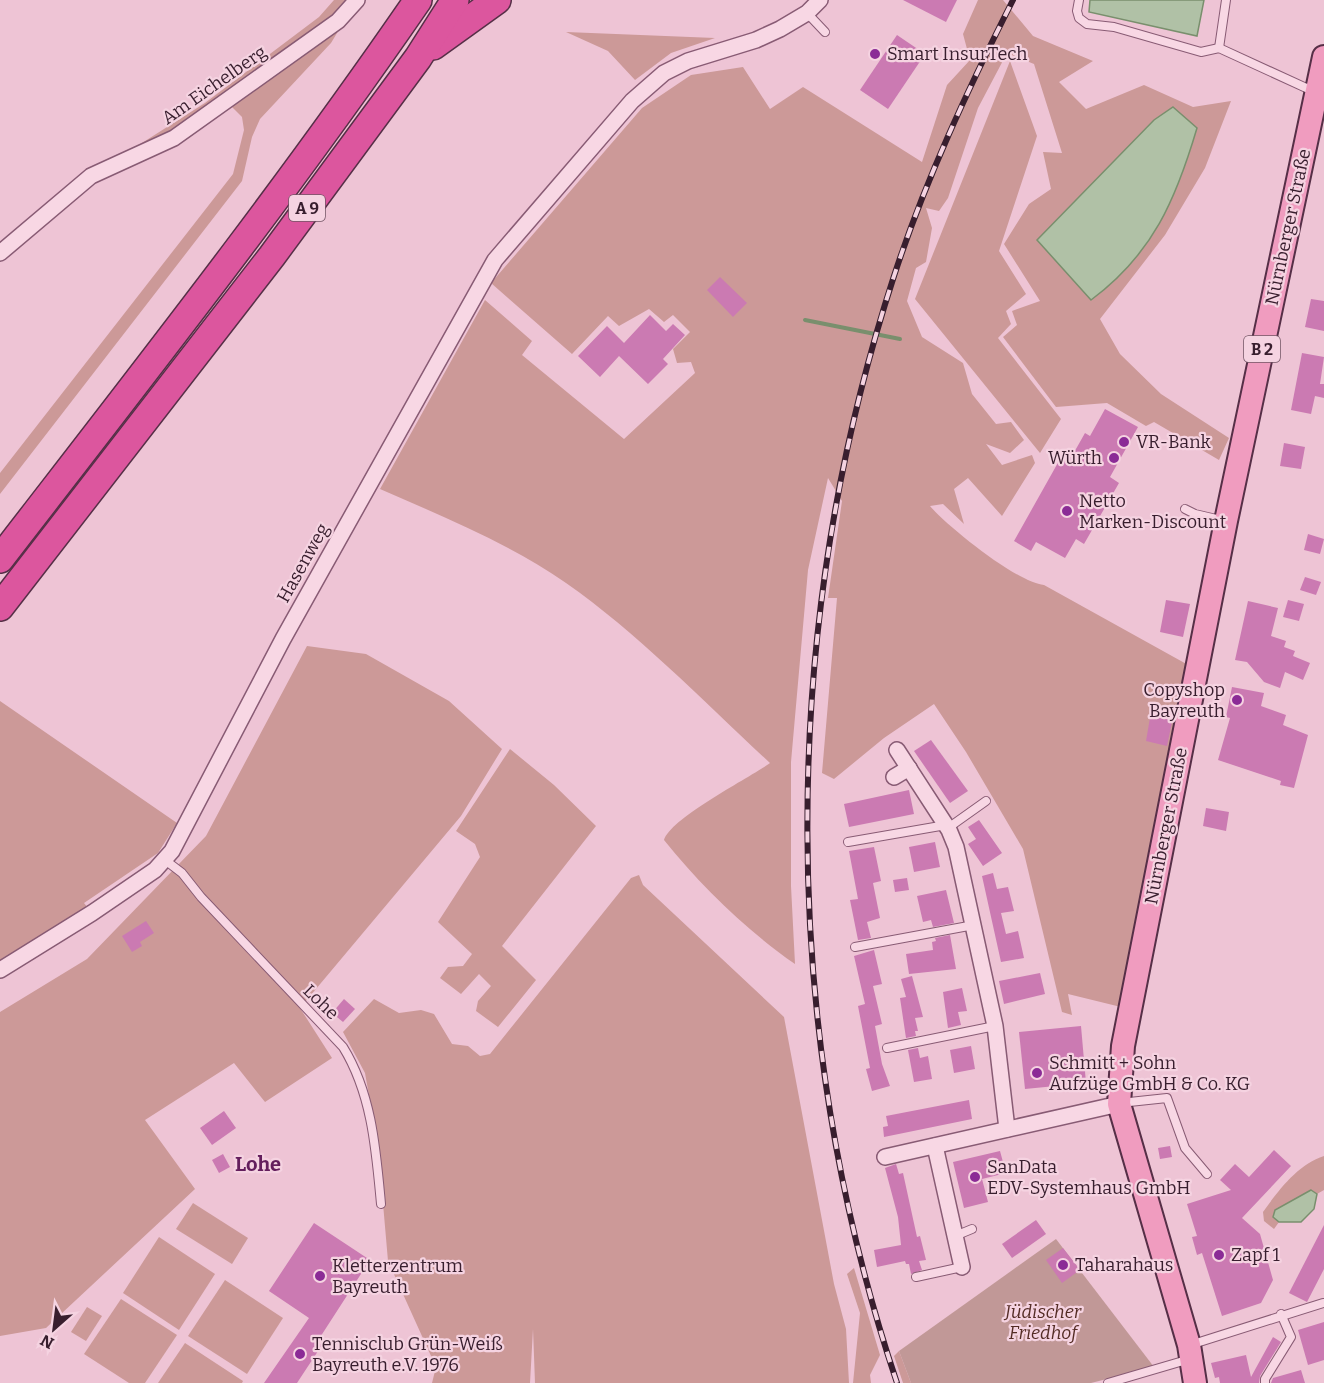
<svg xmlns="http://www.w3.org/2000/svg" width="1324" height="1383" font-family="Bitter,serif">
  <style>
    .green { fill: #cc9998; fill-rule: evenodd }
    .cemetery { fill: #c19897 }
    .water { fill: #b0c1a6; stroke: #798f6d; stroke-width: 1.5 }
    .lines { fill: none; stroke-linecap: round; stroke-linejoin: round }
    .stream { stroke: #798f6d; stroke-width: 4 }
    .building { fill: #cb7ab2 }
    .lane-casing { stroke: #885b74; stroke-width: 10 }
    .street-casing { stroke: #885b74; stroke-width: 18 }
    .primary-casing { stroke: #562f47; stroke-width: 26 }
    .highway-casing { stroke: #562f47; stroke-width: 30 }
    .lane { stroke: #f8d7e4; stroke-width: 8 }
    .street { stroke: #f8d7e4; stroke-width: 15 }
    .primary { stroke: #f09cbf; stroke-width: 22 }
    .highway { stroke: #dc569e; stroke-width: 27 }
    .rail-casing { stroke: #381e2e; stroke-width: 6 }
    .rail { stroke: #f5d3e1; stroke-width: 4; stroke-dasharray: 11; stroke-linecap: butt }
    .poi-dot { fill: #8b2b96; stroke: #f5d3e1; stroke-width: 2 }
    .labels { text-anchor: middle; stroke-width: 4.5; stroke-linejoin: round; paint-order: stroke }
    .shield { fill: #f5d3e1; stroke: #715464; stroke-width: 1.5 }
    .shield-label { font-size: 16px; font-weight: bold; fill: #381e2e }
    .poi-label { font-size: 18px; fill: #381e2e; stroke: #f5d3e1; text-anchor: start }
    .street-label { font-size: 18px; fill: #381e2e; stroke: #f5d3e1 }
    .park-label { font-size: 18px; font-style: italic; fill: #542c25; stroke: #f5d3e1 }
    .neighbourhood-label { font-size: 20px; font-weight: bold; fill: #641e5d; stroke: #f5d3e1 }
  </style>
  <rect width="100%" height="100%" fill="#eec4d5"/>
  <g class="green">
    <path d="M334,0H357L331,43L260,119L252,137L242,181L0,494V473L233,174L244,130L242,117L226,101L174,138L134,148L205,103L319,17Z"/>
    <path d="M978,0H1003L1033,36L1093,61L1059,82L1086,109L1144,85L1193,107L1231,101L1205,168L1165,235L1100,319L1120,354L1161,394L1229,438L1219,460L1154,422L1146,426L1107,403L1056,407L1003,337L1017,325L1012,311L1040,301L1004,244L1029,204L1051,189L1043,152L1062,153L1034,64L1007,53L978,108L948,198L939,211L926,208L932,228L926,262L916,268L907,301L922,337L963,363L972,394L996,424L1011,422L1024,440L1010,453L986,444L1002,465L1032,455L1035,463L1002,516L968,478L954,489L964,524L943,504L930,506C949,528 1018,583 1044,585L1190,666L1145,872L1125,1008L1068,994L1072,1015L1062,1012L1023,849L966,752L934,704L884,738L834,779L822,773L837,598H828L842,501L828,478L808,570L791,762V886L795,964C746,930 701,886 664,840C672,817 748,779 770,763C706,704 638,633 566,583C508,543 444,517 380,489L485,300L532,341L522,355L624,439L695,373L691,362L677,363L673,349L690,332L673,315L664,322L649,309L619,326L608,316L572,354L491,283L642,108L691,75L743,67L770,109L803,87L922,162L947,85L970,60L963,34ZM1197,128C1176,199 1153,254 1091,300L1037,240L1115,162Z"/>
    <path d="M566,32L715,38L671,53L635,80L608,51Z"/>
    <path d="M1010,61L1037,136L999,251L1026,294L1006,311L1011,324L998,338L1061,419L1040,453L915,299Z"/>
    <path d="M307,646L366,654L449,701L502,749L461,816L300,1008L332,1058L265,1102L234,1063L145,1120L195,1189L46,1328L0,1336V1012L87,959L206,836Z"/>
    <path d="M0,701L177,823L158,853L84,903L92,913L0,970Z"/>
    <path d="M510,749L554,785L596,826L502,946L536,980L498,1027L476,1011L478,1001L491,986L479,974L461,994L440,978L448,967L463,966L472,954L438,922L480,857L475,844L456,831Z"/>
    <path d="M639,875L643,885L784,1017L834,1284L846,1329L849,1383H535L533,1329L530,1383H432L436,1367L388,1261L378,1146L365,1073L343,1032L374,999L399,1013L421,1010L434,1014L452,1044L468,1046L480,1056L490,1054L631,878Z"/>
    <path d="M1324,1156V1190L1317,1194L1311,1190L1283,1206L1273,1217L1279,1222L1274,1229L1264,1221L1263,1212C1278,1191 1298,1164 1324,1156Z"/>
    <path d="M193,1203L248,1238L232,1264L176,1229Z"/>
    <path d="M159,1237L215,1274L179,1330L123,1293Z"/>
    <path d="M854,1268L880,1355L870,1375L871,1383H853L860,1313L847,1274Z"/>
    <path d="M225,1280L283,1318L247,1374L188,1336Z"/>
    <path d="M121,1299L177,1335L145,1383H129L84,1354Z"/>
    <path d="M87,1307L102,1316L86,1341L71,1332Z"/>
    <path d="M185,1343L243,1381L242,1383H158Z"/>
    <path d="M899,1351L911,1383H903L894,1356Z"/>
  </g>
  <path class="cemetery" d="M1056,1239L1154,1367L1091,1383H911L899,1351Z"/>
  <g class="water">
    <path d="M1090,0H1204L1197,36L1089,12Z"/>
    <path d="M1173,107L1197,128C1176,199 1153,254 1091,300L1037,240L1154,120Z"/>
    <path d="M1311,1190L1317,1194L1314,1209L1301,1222H1279L1273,1217L1275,1210Z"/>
  </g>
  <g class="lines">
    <path class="stream" d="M805,320L900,339"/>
  </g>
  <g class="building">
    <path d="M903,0H957L946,22Z"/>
    <path d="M897,35L925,54L888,109L860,90Z"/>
    <path d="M720,277L747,303L733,317L707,290Z"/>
    <path d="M1311,299L1324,301V331L1305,327Z"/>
    <path d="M650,315L666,331L673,324L685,335L663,359L668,364L648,384L619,356L600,377L578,356L607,326L624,343Z"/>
    <path d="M1302,353L1324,357L1320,384H1324V398L1315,396L1311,414L1291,410Z"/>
    <path d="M1105,409L1138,427L1110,477L1119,483L1084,544L1076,539L1065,558L1036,542L1031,551L1014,541L1064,452L1072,456L1085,433L1090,436Z"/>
    <path d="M1284,443L1305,447L1301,469L1280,466Z"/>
    <path d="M1308,534L1324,539L1320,554L1304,550Z"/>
    <path d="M1305,577L1321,582L1316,595L1300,590Z"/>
    <path d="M1166,600L1190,604L1183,637L1160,632Z"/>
    <path d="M1288,600L1304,604L1299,621L1283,617Z"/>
    <path d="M1248,601L1278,608L1271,636L1286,641L1284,647L1295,651L1293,656L1310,663L1303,680L1285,672L1280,688L1264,682L1247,662L1235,660Z"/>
    <path d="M1232,687L1264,693L1261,706L1286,715L1283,725L1308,735L1294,788L1280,785L1281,781L1218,760L1230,718L1226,717Z"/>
    <path d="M1151,712L1173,717L1167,746L1146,741Z"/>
    <path d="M931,740L968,791L950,803L914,751Z"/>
    <path d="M909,790L914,814L849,827L844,804Z"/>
    <path d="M1206,808L1229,812L1226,831L1203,826Z"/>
    <path d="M979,820L1002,853L983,866L968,844L976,839L968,827Z"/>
    <path d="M935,842L940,867L914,872L909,847Z"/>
    <path d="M874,847L881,881L873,883L880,918L867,922L871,938L858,940L850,900L858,899L849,851Z"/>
    <path d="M993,873L997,889L1008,887L1014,911L1001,913L1006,934L1018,931L1024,958L1001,962L982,876Z"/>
    <path d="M907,878L909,890L895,892L893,880Z"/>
    <path d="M946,890L954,923L933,927L931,920L923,922L917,896Z"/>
    <path d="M146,921L154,933L140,942L142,946L132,952L122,936Z"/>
    <path d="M950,935L956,969L909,974L906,954L933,950L932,942L936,941L935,938Z"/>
    <path d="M874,950L882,984L873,986L882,1024L875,1026L882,1064L890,1086L872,1091L866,1069L870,1068L858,1006L865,1004L854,956Z"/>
    <path d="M1040,973L1045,994L1004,1004L999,981Z"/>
    <path d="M912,976L923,1017L915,1018L918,1031H915L916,1036L906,1038L900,998L906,997L901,979Z"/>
    <path d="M962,988L967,1011L958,1012L961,1025L948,1028L943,992Z"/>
    <path d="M344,999L355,1009L343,1022L332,1013Z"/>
    <path d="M1081,1026L1086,1083L1025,1089L1019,1032Z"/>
    <path d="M971,1046L975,1069L954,1073L950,1050Z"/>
    <path d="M918,1048L920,1058L928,1056L932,1079L914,1082L908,1050Z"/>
    <path d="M969,1100L972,1119L884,1137L883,1127L888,1126L886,1116Z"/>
    <path d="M224,1111L236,1128L212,1145L200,1128Z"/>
    <path d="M1170,1146L1172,1157L1160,1159L1158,1148Z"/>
    <path d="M1274,1150L1291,1166L1242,1218L1260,1234L1273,1280L1261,1303L1222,1316L1202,1253L1197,1255L1192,1237L1197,1236L1187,1204L1231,1190L1220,1180L1235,1164L1249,1177Z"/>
    <path d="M1000,1151L1006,1173L982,1179L988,1202L964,1208L953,1162Z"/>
    <path d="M223,1154L230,1167L219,1173L212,1160Z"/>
    <path d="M896,1164L899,1174L903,1173L917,1237L920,1236L926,1260L919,1261L922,1270L911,1274L909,1264H906L905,1261L877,1267L874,1250L901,1245L898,1217L885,1168Z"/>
    <path d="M1036,1220L1046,1234L1012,1258L1002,1244Z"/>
    <path d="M314,1223L370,1260L317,1342L322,1345L297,1383H264L309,1318L269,1291Z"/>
    <path d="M1324,1225V1269L1307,1302L1289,1293Z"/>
    <path d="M1063,1248L1080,1270L1062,1283L1046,1260Z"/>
    <path d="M1324,1322V1360L1308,1365L1298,1330Z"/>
    <path d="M1273,1337L1281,1342L1260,1376L1259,1383H1220L1219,1377L1215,1378L1211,1363L1246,1355L1251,1377Z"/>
    <path d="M1301,1370L1305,1383H1271L1273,1378Z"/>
  </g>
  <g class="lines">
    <g class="lane-casing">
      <g id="lane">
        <path d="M1079,0L1077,11L1079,18L1087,24L1114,27L1201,52L1219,48L1315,92"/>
        <path d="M807,13L825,32"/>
        <path d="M1219,48L1226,0"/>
        <path d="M1185,509L1195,514L1225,521"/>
        <path d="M948,828L986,801"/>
        <path d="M848,842L946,825"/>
        <path d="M165,860L182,873L201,897L343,1047C372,1094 376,1150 381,1204"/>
        <path d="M855,947L974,925"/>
        <path d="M887,1048L995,1026"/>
        <path d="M1120,1103L1167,1098L1185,1148L1207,1174"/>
        <path d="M955,1236L972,1229"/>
        <path d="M916,1277L962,1267"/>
        <path d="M1190,1345L1323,1303"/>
        <path d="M1108,1383L1190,1359"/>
        <path d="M1265,1383V1379L1291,1337L1281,1314"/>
      </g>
    </g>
    <g class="street-casing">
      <g id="street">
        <path d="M0,253L91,176L174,138L338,21L357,0"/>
        <path d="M897,750L949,830L956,847L995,1026L1007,1129"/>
        <path d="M894,777L909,768"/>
        <path d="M0,970L92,913L155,870L172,851L283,639L495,260L632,101L664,73L688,61L756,40L780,29L807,13L820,0"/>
        <path d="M935,1146L962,1267"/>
        <path d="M885,1157L1119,1104"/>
      </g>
    </g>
    <g class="primary-casing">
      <path id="primary" d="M1195,1383L1189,1345L1119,1104L1123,1046L1226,521L1324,57"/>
    </g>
    <g class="highway-casing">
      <g id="highway">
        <path d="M433,46L497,0"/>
        <path d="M0,559C142,375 286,192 418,0"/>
        <path d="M0,607L272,256L418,58L455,0"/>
      </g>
    </g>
    <use href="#lane" class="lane"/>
    <use href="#street" class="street"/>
    <use href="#primary" class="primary"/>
    <use href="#highway" class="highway"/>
    <g class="rail-casing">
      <path id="rail" d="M897,1383C778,1028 778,632 894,276C925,181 968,89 1013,0"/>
    </g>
    <use href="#rail" class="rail"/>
  </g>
  <g class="poi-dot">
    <circle cx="875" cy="54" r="6"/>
    <circle cx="1124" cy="442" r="6"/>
    <circle cx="1114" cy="458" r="6"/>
    <circle cx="1067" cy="511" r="6"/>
    <circle cx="1237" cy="700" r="6"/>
    <circle cx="1037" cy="1073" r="6"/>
    <circle cx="975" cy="1177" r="6"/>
    <circle cx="1219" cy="1255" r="6"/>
    <circle cx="1063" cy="1265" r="6"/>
    <circle cx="320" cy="1276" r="6"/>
    <circle cx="300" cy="1354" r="6"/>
  </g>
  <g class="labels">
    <g class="shield">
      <rect x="289" y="195" width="36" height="26" rx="4.5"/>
      <rect x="1244" y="336" width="36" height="26" rx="4.5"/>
    </g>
    <g class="shield-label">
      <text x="307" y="214">A 9</text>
      <text x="1262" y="355">B 2</text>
    </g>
    <g class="poi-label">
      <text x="887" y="60">Smart InsurTech</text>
      <text x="1136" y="448">VR-Bank</text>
      <text x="1102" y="464" text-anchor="end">Würth</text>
      <text x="1079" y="507">Netto<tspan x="1079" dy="21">Marken-Discount</tspan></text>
      <text x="1225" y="696" text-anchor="end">Copyshop<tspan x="1225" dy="21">Bayreuth</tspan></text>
      <text x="1049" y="1069">Schmitt + Sohn<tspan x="1049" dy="21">Aufzüge GmbH &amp; Co. KG</tspan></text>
      <text x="987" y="1173">SanData<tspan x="987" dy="21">EDV-Systemhaus GmbH</tspan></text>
      <text x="1231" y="1261">Zapf 1</text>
      <text x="1075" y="1271">Taharahaus</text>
      <text x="332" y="1272">Kletterzentrum<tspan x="332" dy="21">Bayreuth</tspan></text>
      <text x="312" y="1350">Tennisclub Grün-Weiß<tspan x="312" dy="21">Bayreuth e.V. 1976</tspan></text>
    </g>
    <g class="street-label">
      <text transform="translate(214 85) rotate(-35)" y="6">Am Eichelberg</text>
      <text transform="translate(1288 227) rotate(-78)" y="6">Nürnberger Straße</text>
      <text transform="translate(303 563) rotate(-61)" y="6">Hasenweg</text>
      <text transform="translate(1166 826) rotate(-79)" y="6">Nürnberger Straße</text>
      <text transform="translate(321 1002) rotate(44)" y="6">Lohe</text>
    </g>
    <g class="park-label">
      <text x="1043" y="1318">Jüdischer<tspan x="1043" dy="21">Friedhof</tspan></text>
    </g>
    <g class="neighbourhood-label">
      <text x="258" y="1171">Lohe</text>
    </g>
  </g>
  <g transform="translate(54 1329) rotate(208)" stroke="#f5d3e1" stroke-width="4.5" paint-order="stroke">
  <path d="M0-4.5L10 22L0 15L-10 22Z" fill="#381e2e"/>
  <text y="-9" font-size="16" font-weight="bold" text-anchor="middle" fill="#381e2e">N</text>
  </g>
</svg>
